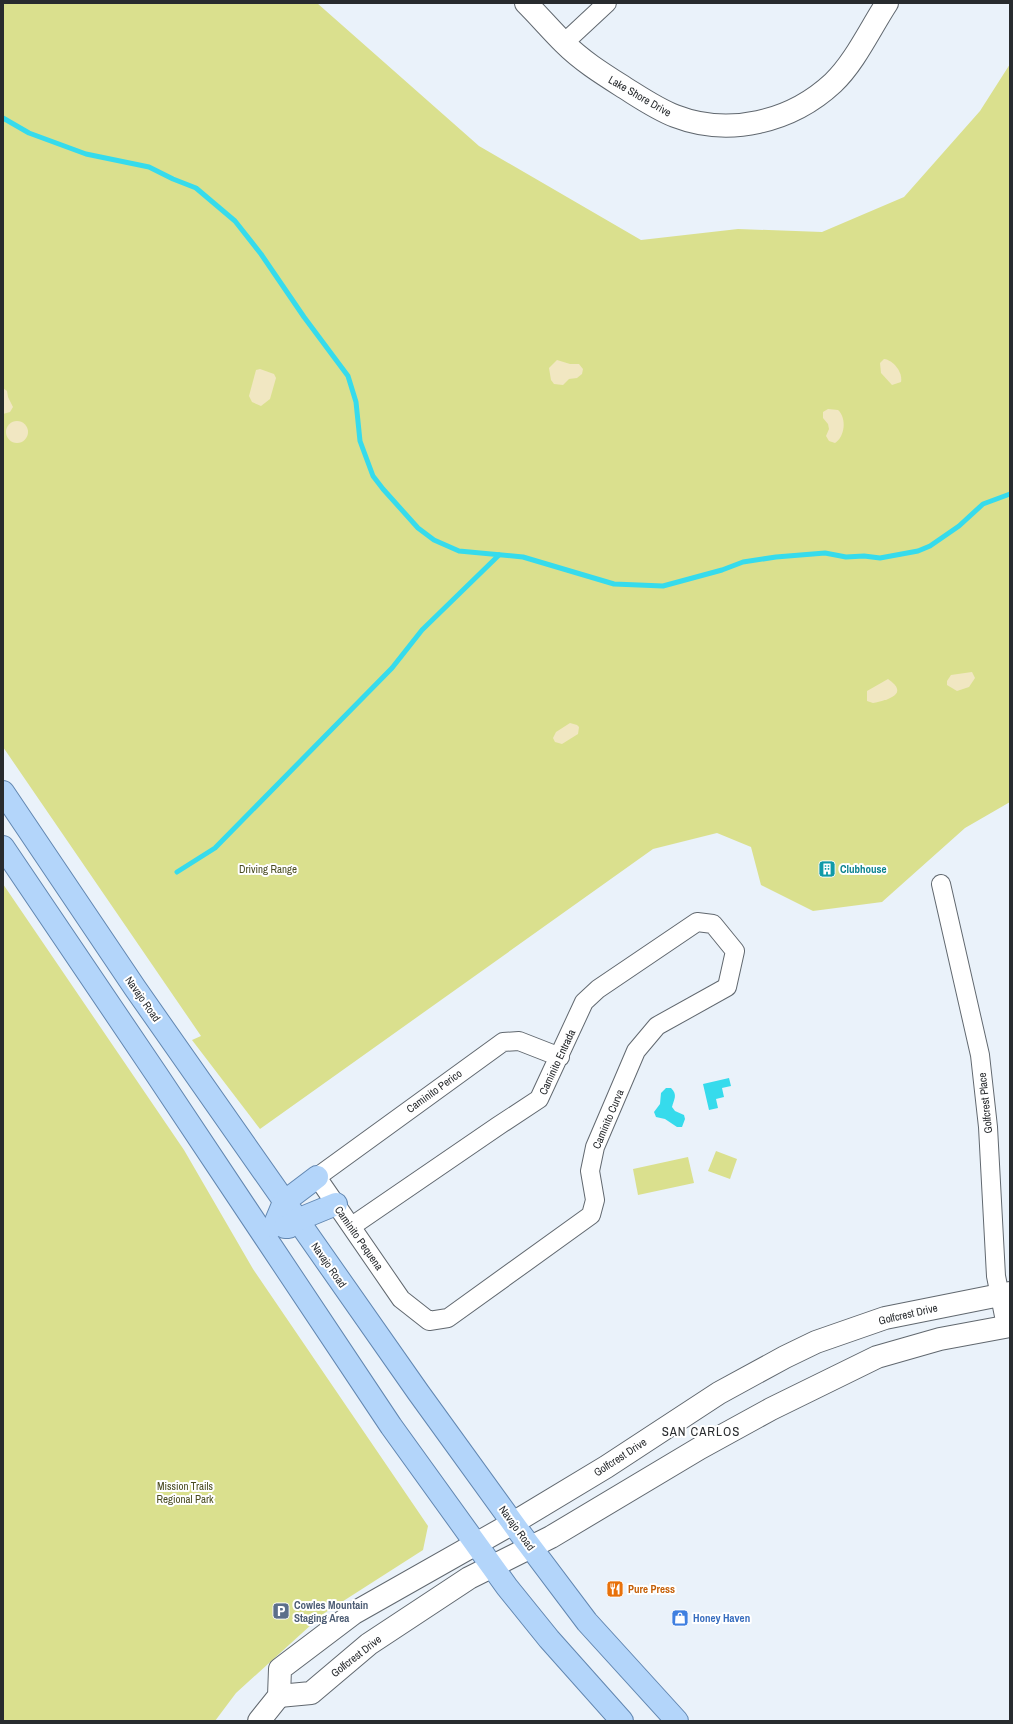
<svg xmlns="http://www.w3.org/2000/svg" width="1013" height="1724" font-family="'Archivo Narrow',sans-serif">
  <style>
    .green { fill: #dae08e }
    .sand { fill: #f1e7c2 }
    .water { fill: #36dbec }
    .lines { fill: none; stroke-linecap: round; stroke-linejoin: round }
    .stream { stroke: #36dbec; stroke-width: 5 }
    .minor-casing { stroke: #61686f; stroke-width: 20 }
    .tertiary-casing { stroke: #61686f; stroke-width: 24 }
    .secondary-casing { stroke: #61686f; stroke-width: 24 }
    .primary-casing { stroke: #6287b1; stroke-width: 24 }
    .minor { stroke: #fff; stroke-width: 18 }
    .tertiary { stroke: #fff; stroke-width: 22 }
    .secondary { stroke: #fff; stroke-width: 22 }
    .primary { stroke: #b3d5fa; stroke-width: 22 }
    .labels { text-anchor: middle; stroke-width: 4; stroke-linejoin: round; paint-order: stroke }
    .street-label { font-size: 11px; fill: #282b2e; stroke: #fff }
    .park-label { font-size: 11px; fill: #4a4c21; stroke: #fff }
    .culture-label { font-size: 11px; font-weight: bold; fill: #0d838f; stroke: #fff; text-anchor: start }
    .food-label { font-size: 11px; font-weight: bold; fill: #c56008; stroke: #fff; text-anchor: start }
    .service-label { font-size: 11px; font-weight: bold; fill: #4e5e75; stroke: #fff; text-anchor: start }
    .shop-label { font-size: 11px; font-weight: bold; fill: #366cbe; stroke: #fff; text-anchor: start }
    .quarter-label { font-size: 13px; letter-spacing: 1px; fill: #282b2e; stroke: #fff }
  </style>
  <rect width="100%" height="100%" fill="#eaf2fa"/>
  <g class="green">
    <path d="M3,3H317L479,146L641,240L738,229L822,232L904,197L980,111L1010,64V802L965,828L882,902L813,911L761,885L751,847L717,833L653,849L260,1129L192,1040L201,1036L3,747Z"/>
    <path d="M3,884L184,1150L253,1269L428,1526L423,1550L323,1614L236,1693L215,1721H3Z"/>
    <path d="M716,1151L737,1159L730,1179L708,1171Z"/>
    <path d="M688,1157L694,1183L638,1195L633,1169Z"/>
  </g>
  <g class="sand">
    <path d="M884,359C893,360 903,372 901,382L892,385L881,373L880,363Z"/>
    <path d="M557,360L570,364H579L583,369L582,374L577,378L569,379L563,385L554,384L551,380L549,368Z"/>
    <path d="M260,369L274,374L276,378L270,399L261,406L252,402L249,396L256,370Z"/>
    <path d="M3,388L7,391L8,397L13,407L10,412L3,414Z"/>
    <path d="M828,409L838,410C847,418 845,437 835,443L829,441L826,436L829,429L828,424L823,418V412Z"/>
    <circle cx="17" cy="432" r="11"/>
    <path d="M972,672L975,678L969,687L957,691L947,685V681L951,675Z"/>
    <path d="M888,679C910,694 888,700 873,703L867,701V691Z"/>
    <path d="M570,723L577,725L579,727L578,734L562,744L555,742L553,738L556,732Z"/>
  </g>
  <g class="water">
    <path d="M729,1078L731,1086L722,1088L724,1097L716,1099L718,1108L709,1110L703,1084Z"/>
    <path d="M666,1088H671C678,1095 674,1099 672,1107L675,1111L684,1115L685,1119L682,1127H677L665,1119L656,1117L654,1112L660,1104L661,1093Z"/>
  </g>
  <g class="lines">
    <g class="stream">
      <path d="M3,118L29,133L86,154L149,167L173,179L196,188L235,221L261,254L304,317L348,376L356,402L360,441L373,476L383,489L418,528L434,540L459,551L523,557L614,584L663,586L722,570L743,562L776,557L825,553L846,557L864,556L880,558L918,551L930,546L959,526L983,504L1010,494"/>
      <path d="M177,872L215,848L392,668L422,630L499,555"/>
    </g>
    <g class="minor-casing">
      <g id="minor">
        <path d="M564,43L607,3"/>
        <path d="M941,884L980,1055L988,1127L996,1276L1006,1326"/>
        <path d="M352,1226L498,1126L539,1099L584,1002L598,989L697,922L713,924L735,951L727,987L657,1026L636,1051L595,1147L590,1171L595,1200L591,1215L448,1318L429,1321L401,1299L317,1177L503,1042L519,1041L560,1057"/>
      </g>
    </g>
    <g class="tertiary-casing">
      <path id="tertiary" d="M526,3C539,16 551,30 564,43C582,61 603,74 625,88C641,98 657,109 675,116C729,137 791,122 833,83C855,62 870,29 887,3"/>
    </g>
    <g class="secondary-casing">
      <g id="secondary">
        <path d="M279,1696L311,1693L369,1644L469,1578L551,1537L700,1448L771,1409L877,1357L940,1339L1010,1326"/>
        <path d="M259,1721L279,1696L280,1669L354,1613L513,1523L606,1467L719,1393L785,1357L816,1342L885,1318L1010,1293"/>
      </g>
    </g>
    <g class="primary-casing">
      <g id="primary">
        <path d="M3,792L135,988L418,1392L520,1533L587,1622L677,1721"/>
        <path d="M3,847L157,1075L391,1426L507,1587L549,1639L622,1721"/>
        <path d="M274,1226L284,1202L317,1177"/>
        <path d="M285,1227H289L297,1220L336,1204"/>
      </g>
    </g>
    <use href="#minor" class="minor"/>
    <use href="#tertiary" class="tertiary"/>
    <use href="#secondary" class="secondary"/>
    <use href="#primary" class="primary"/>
  </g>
  <defs>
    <g id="building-square" transform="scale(0.9)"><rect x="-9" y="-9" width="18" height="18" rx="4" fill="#0f9aa8" stroke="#fff"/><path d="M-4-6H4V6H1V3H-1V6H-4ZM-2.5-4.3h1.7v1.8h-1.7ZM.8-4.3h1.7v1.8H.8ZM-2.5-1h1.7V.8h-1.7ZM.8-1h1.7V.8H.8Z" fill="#fff"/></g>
    <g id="restaurant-square" transform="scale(0.9)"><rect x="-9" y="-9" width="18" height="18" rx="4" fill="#e8710a" stroke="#fff"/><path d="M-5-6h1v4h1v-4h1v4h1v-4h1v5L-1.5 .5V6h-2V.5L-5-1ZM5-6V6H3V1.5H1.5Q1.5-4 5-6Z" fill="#fff"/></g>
    <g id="parking-square" transform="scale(0.9)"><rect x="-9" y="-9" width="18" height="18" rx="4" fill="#5c6f8a" stroke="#fff"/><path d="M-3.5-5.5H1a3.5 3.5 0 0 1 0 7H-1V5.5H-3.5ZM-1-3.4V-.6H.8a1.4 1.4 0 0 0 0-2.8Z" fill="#fff"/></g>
    <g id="shop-square" transform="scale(0.9)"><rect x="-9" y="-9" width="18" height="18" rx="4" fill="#3f7fe0" stroke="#fff"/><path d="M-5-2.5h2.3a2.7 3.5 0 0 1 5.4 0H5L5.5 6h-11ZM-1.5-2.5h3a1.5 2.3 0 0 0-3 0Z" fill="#fff"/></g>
  </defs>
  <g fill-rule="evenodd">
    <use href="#building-square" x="827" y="869"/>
    <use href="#restaurant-square" x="615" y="1589"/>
    <use href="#parking-square" x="281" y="1611"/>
    <use href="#shop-square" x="680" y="1618"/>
  </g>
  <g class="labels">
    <g class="street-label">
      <text transform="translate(640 96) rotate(30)" y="4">Lake Shore Drive</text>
      <text transform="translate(143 999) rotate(55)" y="4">Navajo Road</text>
      <text transform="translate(557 1062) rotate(-65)" y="4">Caminito Entrada</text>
      <text transform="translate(434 1091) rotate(-36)" y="4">Caminito Perico</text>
      <text transform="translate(985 1103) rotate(-96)" y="4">Golfcrest Place</text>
      <text transform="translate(608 1119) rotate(-67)" y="4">Caminito Curva</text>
      <text transform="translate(359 1238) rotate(55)" y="4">Caminito Pequena</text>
      <text transform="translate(329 1265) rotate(55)" y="4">Navajo Road</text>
      <text transform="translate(908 1314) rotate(-13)" y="4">Golfcrest Drive</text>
      <text transform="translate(620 1457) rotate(-33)" y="4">Golfcrest Drive</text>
      <text transform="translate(517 1528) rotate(54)" y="4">Navajo Road</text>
      <text transform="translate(356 1656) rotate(-38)" y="4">Golfcrest Drive</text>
    </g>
    <g class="park-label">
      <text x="268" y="873">Driving Range</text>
      <text x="185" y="1490">Mission Trails<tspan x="185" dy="13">Regional Park</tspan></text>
    </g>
    <g class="culture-label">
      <text x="840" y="873">Clubhouse</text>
    </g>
    <g class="food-label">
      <text x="628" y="1593">Pure Press</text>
    </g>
    <g class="service-label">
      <text x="294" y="1609">Cowles Mountain<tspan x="294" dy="13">Staging Area</tspan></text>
    </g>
    <g class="shop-label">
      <text x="693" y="1622">Honey Haven</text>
    </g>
    <g class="quarter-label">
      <text x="701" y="1436">SAN CARLOS</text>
    </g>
  </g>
  <rect width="1013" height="1724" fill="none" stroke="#282b2e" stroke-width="8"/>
</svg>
